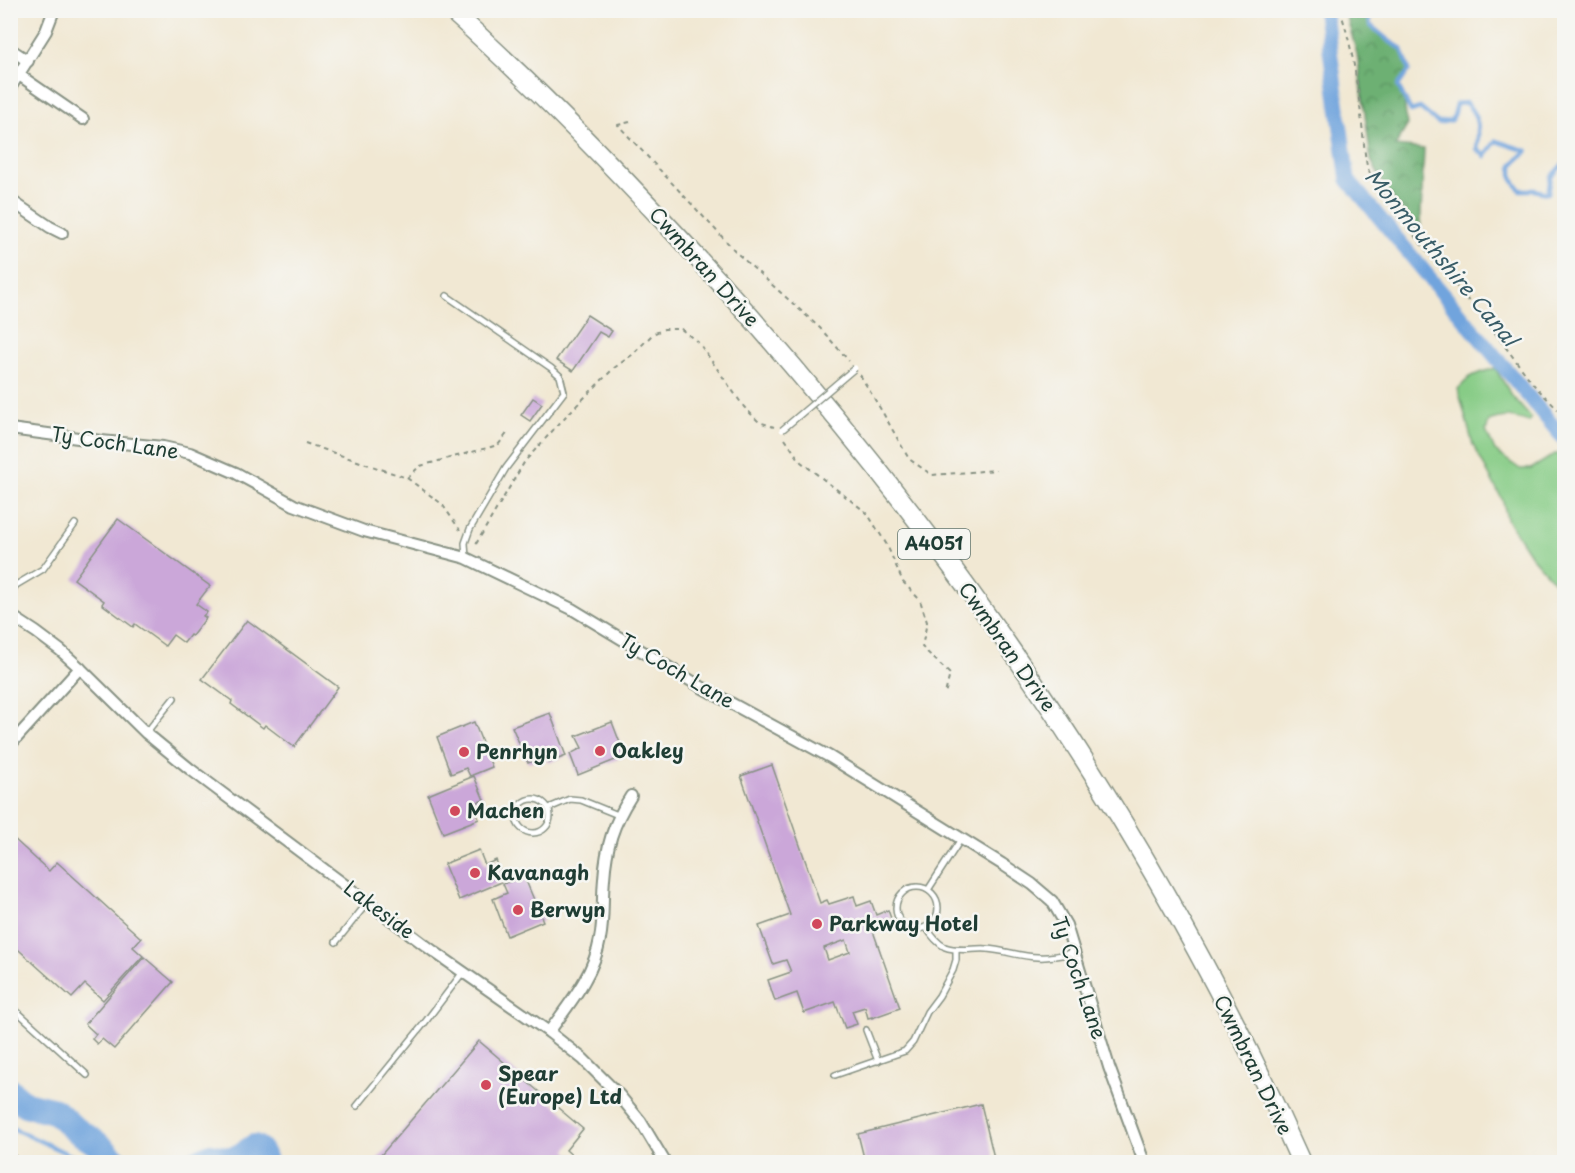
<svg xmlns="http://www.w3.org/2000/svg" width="1575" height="1173" font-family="'Playpen Sans',sans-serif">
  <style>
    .grass { fill: #87cc86; stroke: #53845d; stroke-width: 1.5 }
    .forest { fill: url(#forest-crowns); stroke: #467654; stroke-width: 1.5 }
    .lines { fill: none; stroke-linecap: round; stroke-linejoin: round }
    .stream { stroke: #71a4dd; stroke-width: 4.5 }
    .canal { stroke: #71a4dd; stroke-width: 15 }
    .river { stroke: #71a4dd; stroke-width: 26 }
    .building { fill: #cba7d9; fill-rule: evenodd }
    .service-casing { stroke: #889284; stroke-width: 8 }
    .minor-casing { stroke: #889284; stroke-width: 14 }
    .tertiary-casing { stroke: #889284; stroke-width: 16 }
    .primary-casing { stroke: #889284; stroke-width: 21 }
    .path { stroke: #889284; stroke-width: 2; stroke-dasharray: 4.5 4.5; stroke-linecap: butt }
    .service { stroke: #fff; stroke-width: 5 }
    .minor { stroke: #fff; stroke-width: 10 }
    .tertiary { stroke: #fff; stroke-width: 14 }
    .primary { stroke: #fff; stroke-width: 18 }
    .service-bridge-casing { stroke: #889284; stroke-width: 8; stroke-linecap: butt }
    .service-bridge { stroke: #fff; stroke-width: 5 }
    .poi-dot { fill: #d1495b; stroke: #f6f6f2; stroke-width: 2 }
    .labels { text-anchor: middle; stroke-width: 5; stroke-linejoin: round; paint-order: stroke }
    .shield { fill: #f6f6f2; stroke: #60746d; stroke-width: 1.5 }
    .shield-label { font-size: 18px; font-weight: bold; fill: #1f3d34 }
    .street-label { font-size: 20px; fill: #1f3d34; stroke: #f6f6f2 }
    .poi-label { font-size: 20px; font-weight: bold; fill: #1f3d34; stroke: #f6f6f2; text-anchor: start }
    .water-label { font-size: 21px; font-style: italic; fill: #385c67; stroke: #f6f6f2 }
  </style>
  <defs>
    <pattern id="forest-crowns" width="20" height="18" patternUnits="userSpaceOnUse" patternTransform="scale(1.5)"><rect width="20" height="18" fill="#6db073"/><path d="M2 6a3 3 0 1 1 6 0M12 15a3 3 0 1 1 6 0" fill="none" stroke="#59905f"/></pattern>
  </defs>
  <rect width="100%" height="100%" fill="#f6f6f2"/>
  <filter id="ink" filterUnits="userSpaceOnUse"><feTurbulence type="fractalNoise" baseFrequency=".0167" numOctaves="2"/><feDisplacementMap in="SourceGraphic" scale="12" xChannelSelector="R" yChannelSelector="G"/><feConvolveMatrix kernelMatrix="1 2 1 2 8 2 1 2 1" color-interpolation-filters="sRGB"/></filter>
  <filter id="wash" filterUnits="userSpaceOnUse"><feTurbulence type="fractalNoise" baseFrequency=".008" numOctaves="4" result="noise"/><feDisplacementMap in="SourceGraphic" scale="24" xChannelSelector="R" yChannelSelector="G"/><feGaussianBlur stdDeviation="1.35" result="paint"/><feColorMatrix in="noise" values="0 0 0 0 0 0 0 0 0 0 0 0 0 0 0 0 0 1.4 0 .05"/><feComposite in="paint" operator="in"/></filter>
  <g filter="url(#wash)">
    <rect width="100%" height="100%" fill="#f1e8d3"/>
    <path class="grass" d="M1495,368L1512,396L1531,418L1529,422C1514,417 1505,415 1489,421L1486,431L1495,451L1520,469H1531L1555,454H1564V593L1531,556L1507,519L1503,501L1473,445L1458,389L1471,376Z"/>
    <path class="forest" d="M1345,11H1368L1370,25L1389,41L1402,49L1409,70L1398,86L1404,98L1407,126L1395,146L1424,149L1420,235L1384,186L1371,160L1357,54Z"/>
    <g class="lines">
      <g class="stream">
        <path d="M1368,10L1370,25L1389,41L1402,49L1409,70L1398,86L1411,111L1420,108L1438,123L1452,120L1456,104L1466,103C1480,117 1479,132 1477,149L1485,156L1496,141L1527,151L1512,165V178L1520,190H1534L1548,193L1551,177L1564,163"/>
        <path d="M10,1127L85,1162"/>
      </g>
      <path class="canal" d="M1323,10L1325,14L1348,180L1564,439"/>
      <g class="river">
        <path d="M10,1091L25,1104L55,1111L73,1128L96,1143L117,1162"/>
        <path d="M198,1162L211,1156C234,1162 235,1160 254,1147C261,1150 263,1156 264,1162"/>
      </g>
    </g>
    <g id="blocks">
      <g class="building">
        <path d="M587,315L612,331L608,337L599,332L573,371L556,360Z"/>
        <path d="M533,398L542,404L530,421L521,415Z"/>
        <path d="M118,519L210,586L196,604L207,612L203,616L206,618L192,636L190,635L184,643L173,635L165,646L135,624L133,627L102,604L104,601L74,579Z"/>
        <path d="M247,620L338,687L294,747L265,725L263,728L231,704L232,701L202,679Z"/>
        <path d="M550,713L566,756L548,763L545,756L528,763L512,727Z"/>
        <path d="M474,722L492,767L470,776L466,768L451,774L437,737Z"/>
        <path d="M612,722L625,756L578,775L570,754L582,748L576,736Z"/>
        <path d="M772,765L820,903L827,900L829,904L854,896L857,906L871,901L876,915L888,910L893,924L873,931L900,1008L872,1018V1017L868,1018L865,1007L852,1011L857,1024L845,1028L835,1002L804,1013L797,993L775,1001L768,980L791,972L786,960L773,964L759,926L790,915L741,776ZM846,940L850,952L828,960L824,948Z"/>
        <path d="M474,776L484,800L472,804L479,819L443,833L428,795Z"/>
        <path d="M12,837L49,871L57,862L141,938L133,947L143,956L103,1000L85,984L72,998L10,942V839Z"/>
        <path d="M479,850L485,865L496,860L504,881L459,900L444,864Z"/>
        <path d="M524,876L543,921L507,936L493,899L507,893L503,884Z"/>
        <path d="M144,957L173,982L114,1049L102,1039L97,1044L92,1039L96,1034L85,1024Z"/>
        <path d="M479,1041L583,1129L566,1150L575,1158L572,1162H375Z"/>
        <path d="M981,1104L995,1162H865L858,1134Z"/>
      </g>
    </g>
  </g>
  <g filter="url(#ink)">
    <use href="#blocks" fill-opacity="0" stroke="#889284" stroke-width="1.5"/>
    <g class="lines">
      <g class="service-casing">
        <g id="service">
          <path d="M447,296L551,368L560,376L564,392L506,468L470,529L465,543L466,558"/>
          <path d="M10,593L16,585L43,569L75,524"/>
          <path d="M146,733L174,698"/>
          <circle cx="533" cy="816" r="17"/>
          <path d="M549,808L570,799L581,800L618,815"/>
          <circle cx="917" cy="908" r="21"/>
          <path d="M928,890L961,839"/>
          <path d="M926,927C931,935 937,943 945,947C958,952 973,948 987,949C1004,950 1021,957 1038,957C1051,958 1062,955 1075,952"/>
          <path d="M336,942L368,902"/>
          <path d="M10,1005L87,1075"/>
          <path d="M866,1030L878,1061"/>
          <path d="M835,1075L905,1051L913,1042L927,1012L939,996L953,970L956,960V950"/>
          <path d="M357,1106L423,1025L463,972"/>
        </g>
      </g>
      <g class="minor-casing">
        <g id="minor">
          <path d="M10,49L28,61"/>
          <path d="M19,75L83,119"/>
          <path d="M10,88L46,31L54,10"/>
          <path d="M10,200L50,227L62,233"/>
          <path d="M10,429L101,441L163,447L190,453L236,473L294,505L364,531L466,558L572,609L703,688L830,757L1002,864L1032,884L1052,901L1066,925L1109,1067L1144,1162"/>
          <path d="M10,615L36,632L60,650L80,668L146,733L190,769L433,951L549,1032L583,1059L619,1095L641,1122L665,1162"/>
          <path d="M10,745L80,668"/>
          <path d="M549,1032C569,1004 594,975 600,939C604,919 602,899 604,879C606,847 613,824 631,796"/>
        </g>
      </g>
      <g class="tertiary-casing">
        <path id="tertiary" d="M10,1162H12"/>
      </g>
      <g class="primary-casing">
        <path id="primary" d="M451,10C553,102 648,202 740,305C966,561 1162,849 1301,1162"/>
      </g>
      <g class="path">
        <path d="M428,10L436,17"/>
        <path d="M1340,10C1356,58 1360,104 1365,154L1367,166L1372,179L1398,216L1495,333L1534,385L1564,416"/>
        <path d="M630,122L618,125L739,255L820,328L849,361"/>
        <path d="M860,375L883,413L909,459L932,475L996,470"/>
        <path d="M785,439L801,462L867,513L887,545L903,582L920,600L927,622L922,647L950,674L945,694"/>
        <path d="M305,443L407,478L442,504L460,530"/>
        <path d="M407,478L420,466L498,445L509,431"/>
        <path d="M476,544L525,461L566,416L614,368L632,355L653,334L664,329H681L699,343L744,407L759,422L774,427"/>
      </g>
      <use href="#service" class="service"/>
      <use href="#minor" class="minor"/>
      <use href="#tertiary" class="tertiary"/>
      <use href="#primary" class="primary"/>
      <g class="service-bridge-casing">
        <path id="service-bridge" d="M782,430L855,368"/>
      </g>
      <use href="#service-bridge" class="service-bridge"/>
    </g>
  </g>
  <g class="poi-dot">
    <circle cx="600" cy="751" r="6"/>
    <circle cx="464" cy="752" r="6"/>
    <circle cx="455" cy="811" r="6"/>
    <circle cx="475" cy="873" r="6"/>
    <circle cx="518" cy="910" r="6"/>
    <circle cx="817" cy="924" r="6"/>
    <circle cx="486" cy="1085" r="6"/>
  </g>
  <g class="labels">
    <rect class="shield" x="898" y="529" width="72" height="30" rx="4.5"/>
    <g class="shield-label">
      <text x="934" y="550">A4051</text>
    </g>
    <g class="street-label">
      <text transform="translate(704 267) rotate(48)" y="7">Cwmbran Drive</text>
      <text transform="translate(115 443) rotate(8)" y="7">Ty Coch Lane</text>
      <text transform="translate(1007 647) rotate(55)" y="7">Cwmbran Drive</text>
      <text transform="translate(677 671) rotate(30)" y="7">Ty Coch Lane</text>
      <text transform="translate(379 910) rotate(37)" y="7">Lakeside</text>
      <text transform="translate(1079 978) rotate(71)" y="7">Ty Coch Lane</text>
      <text transform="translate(1253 1065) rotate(64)" y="7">Cwmbran Drive</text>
    </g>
    <g class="poi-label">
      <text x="612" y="758">Oakley</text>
      <text x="476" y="759">Penrhyn</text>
      <text x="467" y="818">Machen</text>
      <text x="487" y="880">Kavanagh</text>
      <text x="530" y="917">Berwyn</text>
      <text x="829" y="931">Parkway Hotel</text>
      <text x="498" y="1081">Spear<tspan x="498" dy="23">(Europe) Ltd</tspan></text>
    </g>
    <g class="water-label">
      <text transform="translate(1441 258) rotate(50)" y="7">Monmouthshire Canal</text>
    </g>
  </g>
  <rect width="1575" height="1173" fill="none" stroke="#f6f6f2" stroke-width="36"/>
</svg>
